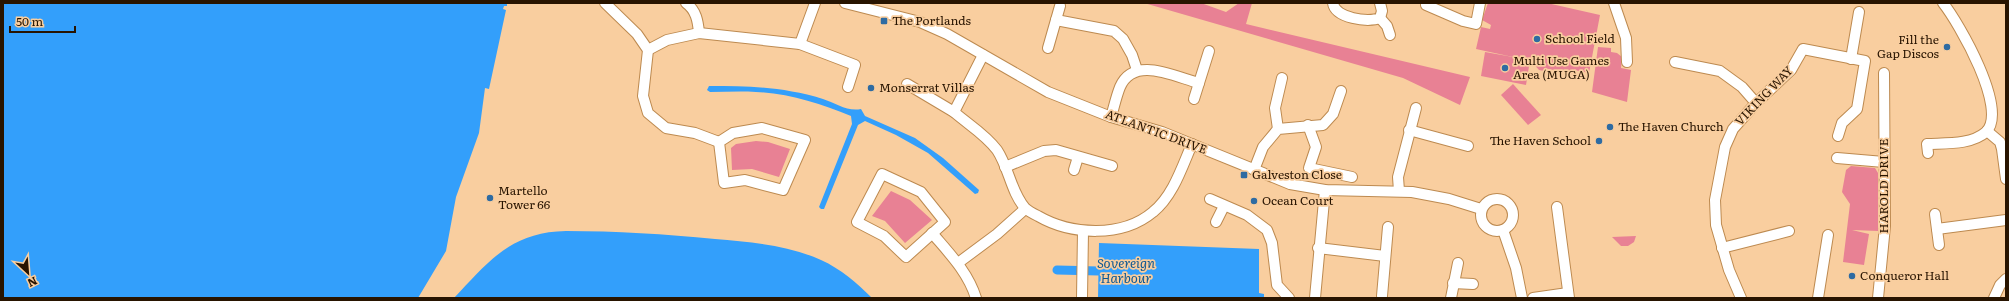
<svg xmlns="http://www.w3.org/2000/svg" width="2009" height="301" font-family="Literata,serif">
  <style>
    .green { fill: #e88194 }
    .water { fill: #339ffb }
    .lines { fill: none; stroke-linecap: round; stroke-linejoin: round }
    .canal { stroke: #339ffb; stroke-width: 9 }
    .street-casing { stroke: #bd8a50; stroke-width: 12 }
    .street { stroke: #fff; stroke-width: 10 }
    .poi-dot { fill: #2e6ba2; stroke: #f9ce9f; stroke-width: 1.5 }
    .labels { text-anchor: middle; stroke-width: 3.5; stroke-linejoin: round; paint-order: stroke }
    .poi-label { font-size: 12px; fill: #281400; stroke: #f9ce9f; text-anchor: start }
    .street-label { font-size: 12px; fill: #281400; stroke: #f9ce9f }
    .water-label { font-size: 13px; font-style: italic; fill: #0d5893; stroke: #f9ce9f }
  </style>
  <rect width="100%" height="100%" fill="#f9ce9f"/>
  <g class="green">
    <path d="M1144,3H1201L1226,12L1239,3H1252L1246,24L1470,77L1460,105L1403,78Z"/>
    <path d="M1488,3H1547L1600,15L1589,73L1574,70L1572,79L1568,72L1559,73L1558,71L1544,68V71L1539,70L1530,60L1526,85L1481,76L1485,52L1513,57L1476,49L1481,27L1490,29L1491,25L1482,20Z"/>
    <path d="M1598,47L1611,48V52L1617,53L1622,57L1621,68L1631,70L1627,102L1592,92Z"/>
    <path d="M1513,84L1541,115L1528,125L1501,95Z"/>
    <path d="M756,141L768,142L790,149L779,177L752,169L732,170L731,148L736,144Z"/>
    <path d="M1851,166L1875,168L1878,173V231L1852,230L1869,234L1864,265L1843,262L1850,204L1842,192L1846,170Z"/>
    <path d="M891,191L910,200L932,220L905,243L885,221L872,216Z"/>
    <path d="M1636,236L1634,242L1628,246H1621L1612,237Z"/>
  </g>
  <g class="water">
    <path d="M3,3H507V6H504L503,9L506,10L489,89L485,88L479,133L456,197L446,251L418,298H3Z"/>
    <path d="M709,86C750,86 783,87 823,99C835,103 848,112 861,109L865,116L915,138L943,158L979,190L978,193L975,194L928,153L896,135L865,121L858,125L824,209H821L819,207L852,124L851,116C821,104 789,93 756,92C740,91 725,92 710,92L707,90Z"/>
    <path d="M566,231C616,231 665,234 715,239C751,242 788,245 821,260C841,269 857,283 872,298H454C489,261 511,232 566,231Z"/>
    <path d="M1099,243L1259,249V293L1264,294V298H1098Z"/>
  </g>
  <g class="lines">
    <path class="canal" d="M1057,270L1099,271"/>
    <g class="street-casing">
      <g id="street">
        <path d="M605,3L637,34L648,50L643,96L648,113L666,128L695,133L719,142"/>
        <path d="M686,3C696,10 698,21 699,33"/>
        <path d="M845,3L920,22L947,34L1048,92L1111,117L1162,132L1290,184L1325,190L1412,192L1449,199L1481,209"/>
        <path d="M1333,3C1335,18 1368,23 1380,18L1382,11L1380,3"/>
        <path d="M1614,3L1626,38L1627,62"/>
        <path d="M1426,5L1463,21L1476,24L1480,3"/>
        <path d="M1380,18L1387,26L1390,35"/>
        <path d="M1056,20L1114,31L1123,39L1132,55L1137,70"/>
        <path d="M800,44L815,3"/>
        <path d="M1048,48L1060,6"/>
        <path d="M648,50L667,40L699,33L800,44L855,65L848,87"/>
        <path d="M983,55L954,112C969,125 985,134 997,150C1009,168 1011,192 1025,208C1028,211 1034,214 1038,216C1071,235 1122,238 1153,212C1173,196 1182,167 1192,144"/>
        <path d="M1851,59L1859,12"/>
        <path d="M1675,62L1720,71L1742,87L1756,103"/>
        <path d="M907,84L954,112"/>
        <path d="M1194,99L1209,51"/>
        <path d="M1111,117C1114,107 1116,97 1120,87C1134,55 1175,77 1199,83"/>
        <path d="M1308,125L1316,147L1309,168L1352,177"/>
        <path d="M762,128L805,140L783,190L745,180L724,183L719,142L733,133Z"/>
        <path d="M1278,129L1275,108L1282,78"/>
        <path d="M1409,130L1468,146"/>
        <path d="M1987,131L2000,142L2002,149L2006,179"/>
        <path d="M1928,153L1927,144C1946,143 1971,145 1986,132C2009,110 1959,23 1943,3"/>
        <path d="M1837,158L1884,162"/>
        <path d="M1005,167L1044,151L1056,150L1112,166"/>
        <path d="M1074,170L1078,157"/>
        <path d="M1254,170L1263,147L1278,129L1323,125L1333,114L1341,91"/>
        <path d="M882,174L921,192L945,222L906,257L884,236L857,222Z"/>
        <path d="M1399,191L1398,177L1416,108"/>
        <circle cx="1497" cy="215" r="16"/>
        <path d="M1210,199L1247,215L1267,230L1272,243L1277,285L1289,298"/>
        <path d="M1557,207L1569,298"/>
        <path d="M1935,214L1939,245"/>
        <path d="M1216,222L1224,206"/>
        <path d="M1937,229L2006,220"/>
        <path d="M1503,230L1516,268L1522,298"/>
        <path d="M932,233C949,253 968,272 976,298"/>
        <path d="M1318,248L1385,256"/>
        <path d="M1722,248L1789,231"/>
        <path d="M958,263L997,234L1025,209"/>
        <path d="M1453,283L1473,284"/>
        <path d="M1382,296L1388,227"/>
        <path d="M1082,298L1083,231"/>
        <path d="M1315,298L1325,190"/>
        <path d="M1451,298L1458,263"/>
        <path d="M1533,298L1568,293"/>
        <path d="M1741,298L1729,270L1716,225L1715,200L1725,147L1733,129L1756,103L1791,70L1803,49L1865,61L1857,109L1842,123L1838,136"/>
        <path d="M1818,298L1828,235"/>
        <path d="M1878,298L1885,226L1884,73"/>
        <path d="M1994,298L2000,285L2006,279"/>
      </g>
    </g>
    <use href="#street" class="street"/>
  </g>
  <g class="poi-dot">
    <rect x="880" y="17" width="8" height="8" rx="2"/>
    <circle cx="1537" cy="39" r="4"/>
    <circle cx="1947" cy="47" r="4"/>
    <circle cx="1505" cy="68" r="4"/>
    <circle cx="871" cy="88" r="4"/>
    <circle cx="1610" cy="127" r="4"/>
    <circle cx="1599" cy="141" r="4"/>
    <rect x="1240" y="171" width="8" height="8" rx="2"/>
    <circle cx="490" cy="198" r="4"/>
    <circle cx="1254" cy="201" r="4"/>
    <circle cx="1852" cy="276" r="4"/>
  </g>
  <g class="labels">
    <g class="poi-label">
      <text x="892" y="25">The Portlands</text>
      <text x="1545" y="43">School Field</text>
      <text x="1939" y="44" text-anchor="end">Fill the<tspan x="1939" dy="14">Gap Discos</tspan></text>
      <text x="1513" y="65">Multi Use Games<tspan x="1513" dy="14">Area (MUGA)</tspan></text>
      <text x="879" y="92">Monserrat Villas</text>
      <text x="1618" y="131">The Haven Church</text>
      <text x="1591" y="145" text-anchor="end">The Haven School</text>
      <text x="1252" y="179">Galveston Close</text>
      <text x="498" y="195">Martello<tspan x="498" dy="14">Tower 66</tspan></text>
      <text x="1262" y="205">Ocean Court</text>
      <text x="1860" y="280">Conqueror Hall</text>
    </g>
    <g class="street-label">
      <text transform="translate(1764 96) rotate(-46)" y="4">VIKING WAY</text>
      <text transform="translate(1156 132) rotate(20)" y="4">ATLANTIC DRIVE</text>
      <text transform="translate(1884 186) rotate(-90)" y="4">HAROLD DRIVE</text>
    </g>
    <g class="water-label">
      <text x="1126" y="268">Sovereign<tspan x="1126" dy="15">Harbour</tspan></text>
    </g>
  </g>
  <rect width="2009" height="301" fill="none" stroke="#281400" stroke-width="8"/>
  <g transform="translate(28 273) rotate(154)" stroke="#f9ce9f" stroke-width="3" paint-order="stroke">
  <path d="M0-3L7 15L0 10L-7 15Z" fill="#281400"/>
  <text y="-6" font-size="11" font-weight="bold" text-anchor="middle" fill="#281400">N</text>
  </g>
  <path d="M10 26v6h65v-6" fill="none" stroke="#281400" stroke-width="2"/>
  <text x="16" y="26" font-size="12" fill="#281400" stroke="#f9ce9f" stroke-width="3" paint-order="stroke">50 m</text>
</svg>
